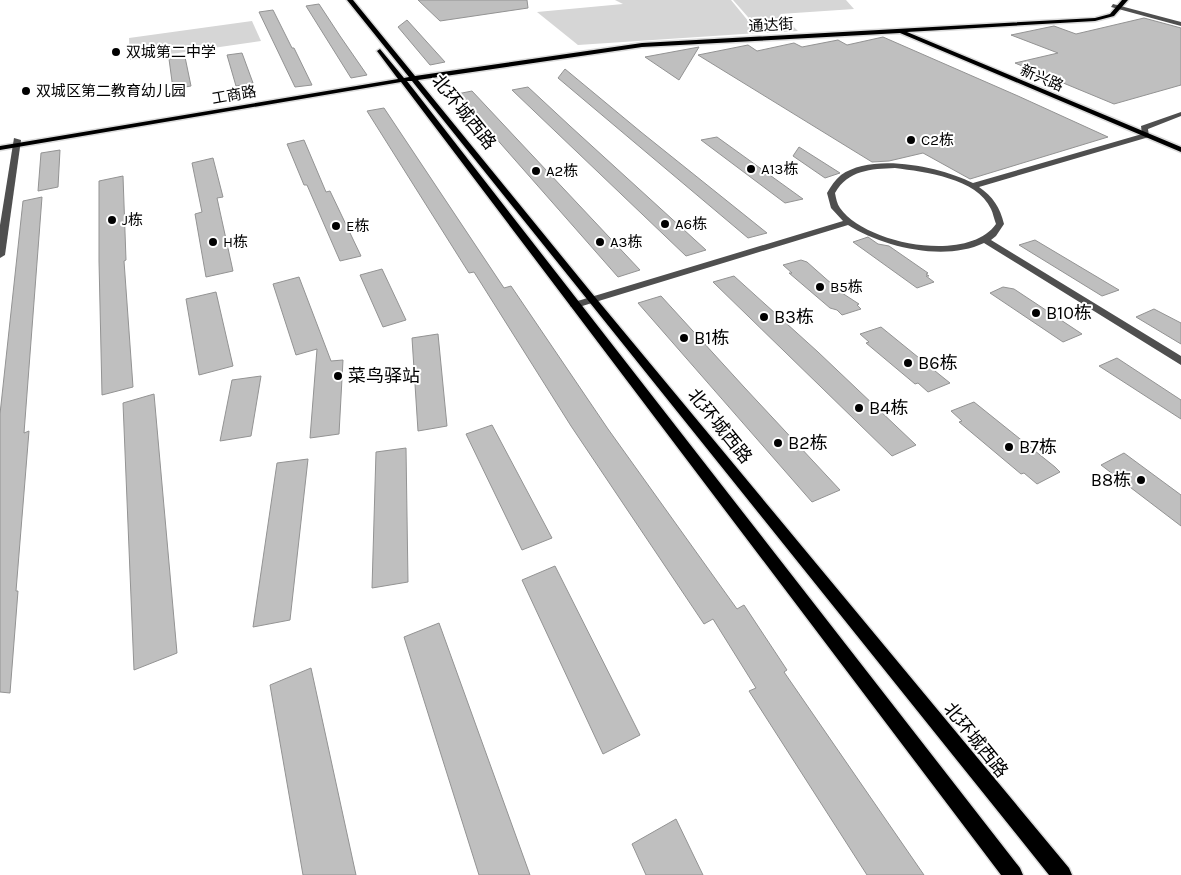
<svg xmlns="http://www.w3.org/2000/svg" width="1181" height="875" font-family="Karla,'Noto Sans SC',sans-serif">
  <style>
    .green { fill: #d6d6d6 }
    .building { fill: #bfbfbf; stroke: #939393 }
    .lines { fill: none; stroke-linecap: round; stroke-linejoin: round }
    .major-casing { stroke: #dbdbdb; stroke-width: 3 }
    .minor { fill: #4f4f4f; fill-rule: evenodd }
    .major { fill: #000; fill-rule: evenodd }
    .poi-dot { fill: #000; stroke: #fff; stroke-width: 2 }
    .labels { text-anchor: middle; stroke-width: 4; stroke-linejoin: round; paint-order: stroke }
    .far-street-label { font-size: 15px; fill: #000; stroke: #fff }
    .far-poi-label { font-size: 15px; fill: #000; stroke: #fff; text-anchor: start }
    .street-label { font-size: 18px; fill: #000; stroke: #fff }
    .poi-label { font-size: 18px; fill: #000; stroke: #fff; text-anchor: start }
  </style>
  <rect width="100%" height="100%" fill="#fff"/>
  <g class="green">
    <path d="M615,0H731L758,33L578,45L537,12L623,4Z"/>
    <path d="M733,0H846L854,9L780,14L798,31L762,33Z"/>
    <path d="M252,21L261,41L130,60L129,38Z"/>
  </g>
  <g class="building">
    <path d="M418,0H527L528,8L440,21Z"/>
    <path d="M319,4L340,36L367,75L351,78L306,6Z"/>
    <path d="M273,10L292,48H294L312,85L295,87L259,12Z"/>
    <path d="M1144,18L1181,28V85L1114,104L1015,63L1058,53L1011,35L1054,26L1076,34Z"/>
    <path d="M407,20L445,62L430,65L398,27Z"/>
    <path d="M883,37L1018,96L1108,137L970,179L923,153L889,161L872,162L698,55L748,45L757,51L794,43L802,47L838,40L847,45Z"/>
    <path d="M699,47L679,80L645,57Z"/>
    <path d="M242,53L253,83L236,86L227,55Z"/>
    <path d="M185,57L191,86L173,89L169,59Z"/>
    <path d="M565,69L641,132L767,233L748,238L558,78Z"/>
    <path d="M528,87L570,126L706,250L686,256L512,90Z"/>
    <path d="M472,91L516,138L640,270L618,277L457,94Z"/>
    <path d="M384,108L504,288L511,286L608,429L737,609L744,605L787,670L784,672L924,875H867L749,691L756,688L713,619L704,624L571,426L474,272L469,273L367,111Z"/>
    <path d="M717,137L803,199L785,203L701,140Z"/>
    <path d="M304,140L326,192L330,191L361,256L340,261L307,185H304L287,144Z"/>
    <path d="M799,147L840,173L825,178L793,156Z"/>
    <path d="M60,150L58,187L38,191L41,153Z"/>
    <path d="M213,158L223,197L217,198L233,271L206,277L195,214L202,212L192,163Z"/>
    <path d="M123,176L126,260L124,261L133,387L102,395L99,261V181Z"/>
    <path d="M42,197L24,433L29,431L16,591H18L10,693L0,692V414L23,201Z"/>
    <path d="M868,237L878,244L889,246L928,273L926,274L929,276H926L934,282L917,288L853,242Z"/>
    <path d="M1035,240L1119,290L1102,296L1019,245Z"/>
    <path d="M801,260L807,262L842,293L859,304L857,305L861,309L842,315L837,310L830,308L789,273H792L783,265Z"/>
    <path d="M382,269L406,320L383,327L360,275Z"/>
    <path d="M734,276L818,352L916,445L892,456L713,282Z"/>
    <path d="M299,277L331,361L343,360L339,434L310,438L317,349L296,355L273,284Z"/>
    <path d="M1003,287L1014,289L1082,334L1063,342L990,293Z"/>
    <path d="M216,292L233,366L199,375L186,299Z"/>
    <path d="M661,296L744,387L840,490L812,502L638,303Z"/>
    <path d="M1154,309L1181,323V344L1136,317Z"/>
    <path d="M881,327L940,375L950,383L928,392L918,383L915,384L866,343L869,342L860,334Z"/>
    <path d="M438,334L447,426L418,431L412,338Z"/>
    <path d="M1117,358L1181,400V419L1099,366Z"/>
    <path d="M261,376L251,436L220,441L232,380Z"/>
    <path d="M154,394L177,653L134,670L123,403Z"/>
    <path d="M974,402L1055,467L1060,472L1037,484L1024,473L1021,474L959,422L962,421L951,411Z"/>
    <path d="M492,425L552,538L522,550L466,434Z"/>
    <path d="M406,448L408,582L372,588L376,452Z"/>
    <path d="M1124,453L1181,495V526L1101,465Z"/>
    <path d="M308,459L290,620L253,627L277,463Z"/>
    <path d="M555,566L640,735L603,754L522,580Z"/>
    <path d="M439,623L530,875H479L404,637Z"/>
    <path d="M311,668L356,875H303L270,685Z"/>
    <path d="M676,819L703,875H646L632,844Z"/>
  </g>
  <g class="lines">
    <g class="major-casing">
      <path id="major" d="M347,0H353L415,76L642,43L1095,18L1110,14L1122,0H1128L1114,16L1095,21L907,32L1181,147V152L900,33L642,47L418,80L595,297L1069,868L1072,875H1049L412,81H407L1020,868L1023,875H1001L401,82L0,150V146L398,79L377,51L380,49L404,78L409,77Z"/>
    </g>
    <g class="minor">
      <path d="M1113,4L1181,22V26L1111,7Z"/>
      <path d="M1181,112V116L1148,129L1149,137L979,187C993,197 1000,207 1004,224L996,236L991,240L1181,356V365L984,243C944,262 883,247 848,225L579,307H571L570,305L571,303L843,221L831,208L827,193C831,186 835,180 841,175C873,152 941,167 973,183L1142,134L1141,126ZM895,168C925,172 977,178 991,209C993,213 994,219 996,224C968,264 865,244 840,208C837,204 836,198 835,193C848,170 871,169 895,168Z"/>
      <path d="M14,138L21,140L5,255L0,258V225Z"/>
    </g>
    <use href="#major" class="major"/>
  </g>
  <g class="poi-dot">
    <circle cx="116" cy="52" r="5"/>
    <circle cx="26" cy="91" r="5"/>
    <circle cx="911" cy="140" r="5"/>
    <circle cx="751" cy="169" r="5"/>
    <circle cx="536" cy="171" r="5"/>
    <circle cx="112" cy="220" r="5"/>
    <circle cx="665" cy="224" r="5"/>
    <circle cx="336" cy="226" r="5"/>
    <circle cx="213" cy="242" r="5"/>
    <circle cx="600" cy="242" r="5"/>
    <circle cx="820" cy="287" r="5"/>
    <circle cx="1036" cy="313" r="5"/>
    <circle cx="764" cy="317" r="5"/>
    <circle cx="684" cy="338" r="5"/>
    <circle cx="908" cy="363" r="5"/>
    <circle cx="338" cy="376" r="5"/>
    <circle cx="859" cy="408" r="5"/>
    <circle cx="778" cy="443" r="5"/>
    <circle cx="1009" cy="447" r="5"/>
    <circle cx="1141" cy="480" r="5"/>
  </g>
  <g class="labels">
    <g class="far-street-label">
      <text transform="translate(771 25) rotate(-3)" y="5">通达街</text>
      <text transform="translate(1042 78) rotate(23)" y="5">新兴路</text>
      <text transform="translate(234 95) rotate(-10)" y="5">工商路</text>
    </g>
    <g class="far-poi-label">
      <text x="126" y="57">双城第二中学</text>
      <text x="36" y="96">双城区第二教育幼儿园</text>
      <text x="921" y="145">C2栋</text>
      <text x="761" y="174">A13栋</text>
      <text x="546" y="176">A2栋</text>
      <text x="122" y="225">J栋</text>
      <text x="675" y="229">A6栋</text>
      <text x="346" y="231">E栋</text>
      <text x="223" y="247">H栋</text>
      <text x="610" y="247">A3栋</text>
      <text x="830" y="292">B5栋</text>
    </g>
    <g class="street-label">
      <text transform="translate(464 112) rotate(51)" y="6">北环城西路</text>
      <text transform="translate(720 426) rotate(51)" y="6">北环城西路</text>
      <text transform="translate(976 740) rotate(51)" y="6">北环城西路</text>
    </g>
    <g class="poi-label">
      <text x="1046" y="319">B10栋</text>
      <text x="774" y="323">B3栋</text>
      <text x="694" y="344">B1栋</text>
      <text x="918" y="369">B6栋</text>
      <text x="348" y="382">菜鸟驿站</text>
      <text x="869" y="414">B4栋</text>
      <text x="788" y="449">B2栋</text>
      <text x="1019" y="453">B7栋</text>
      <text x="1131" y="486" text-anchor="end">B8栋</text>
    </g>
  </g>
</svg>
